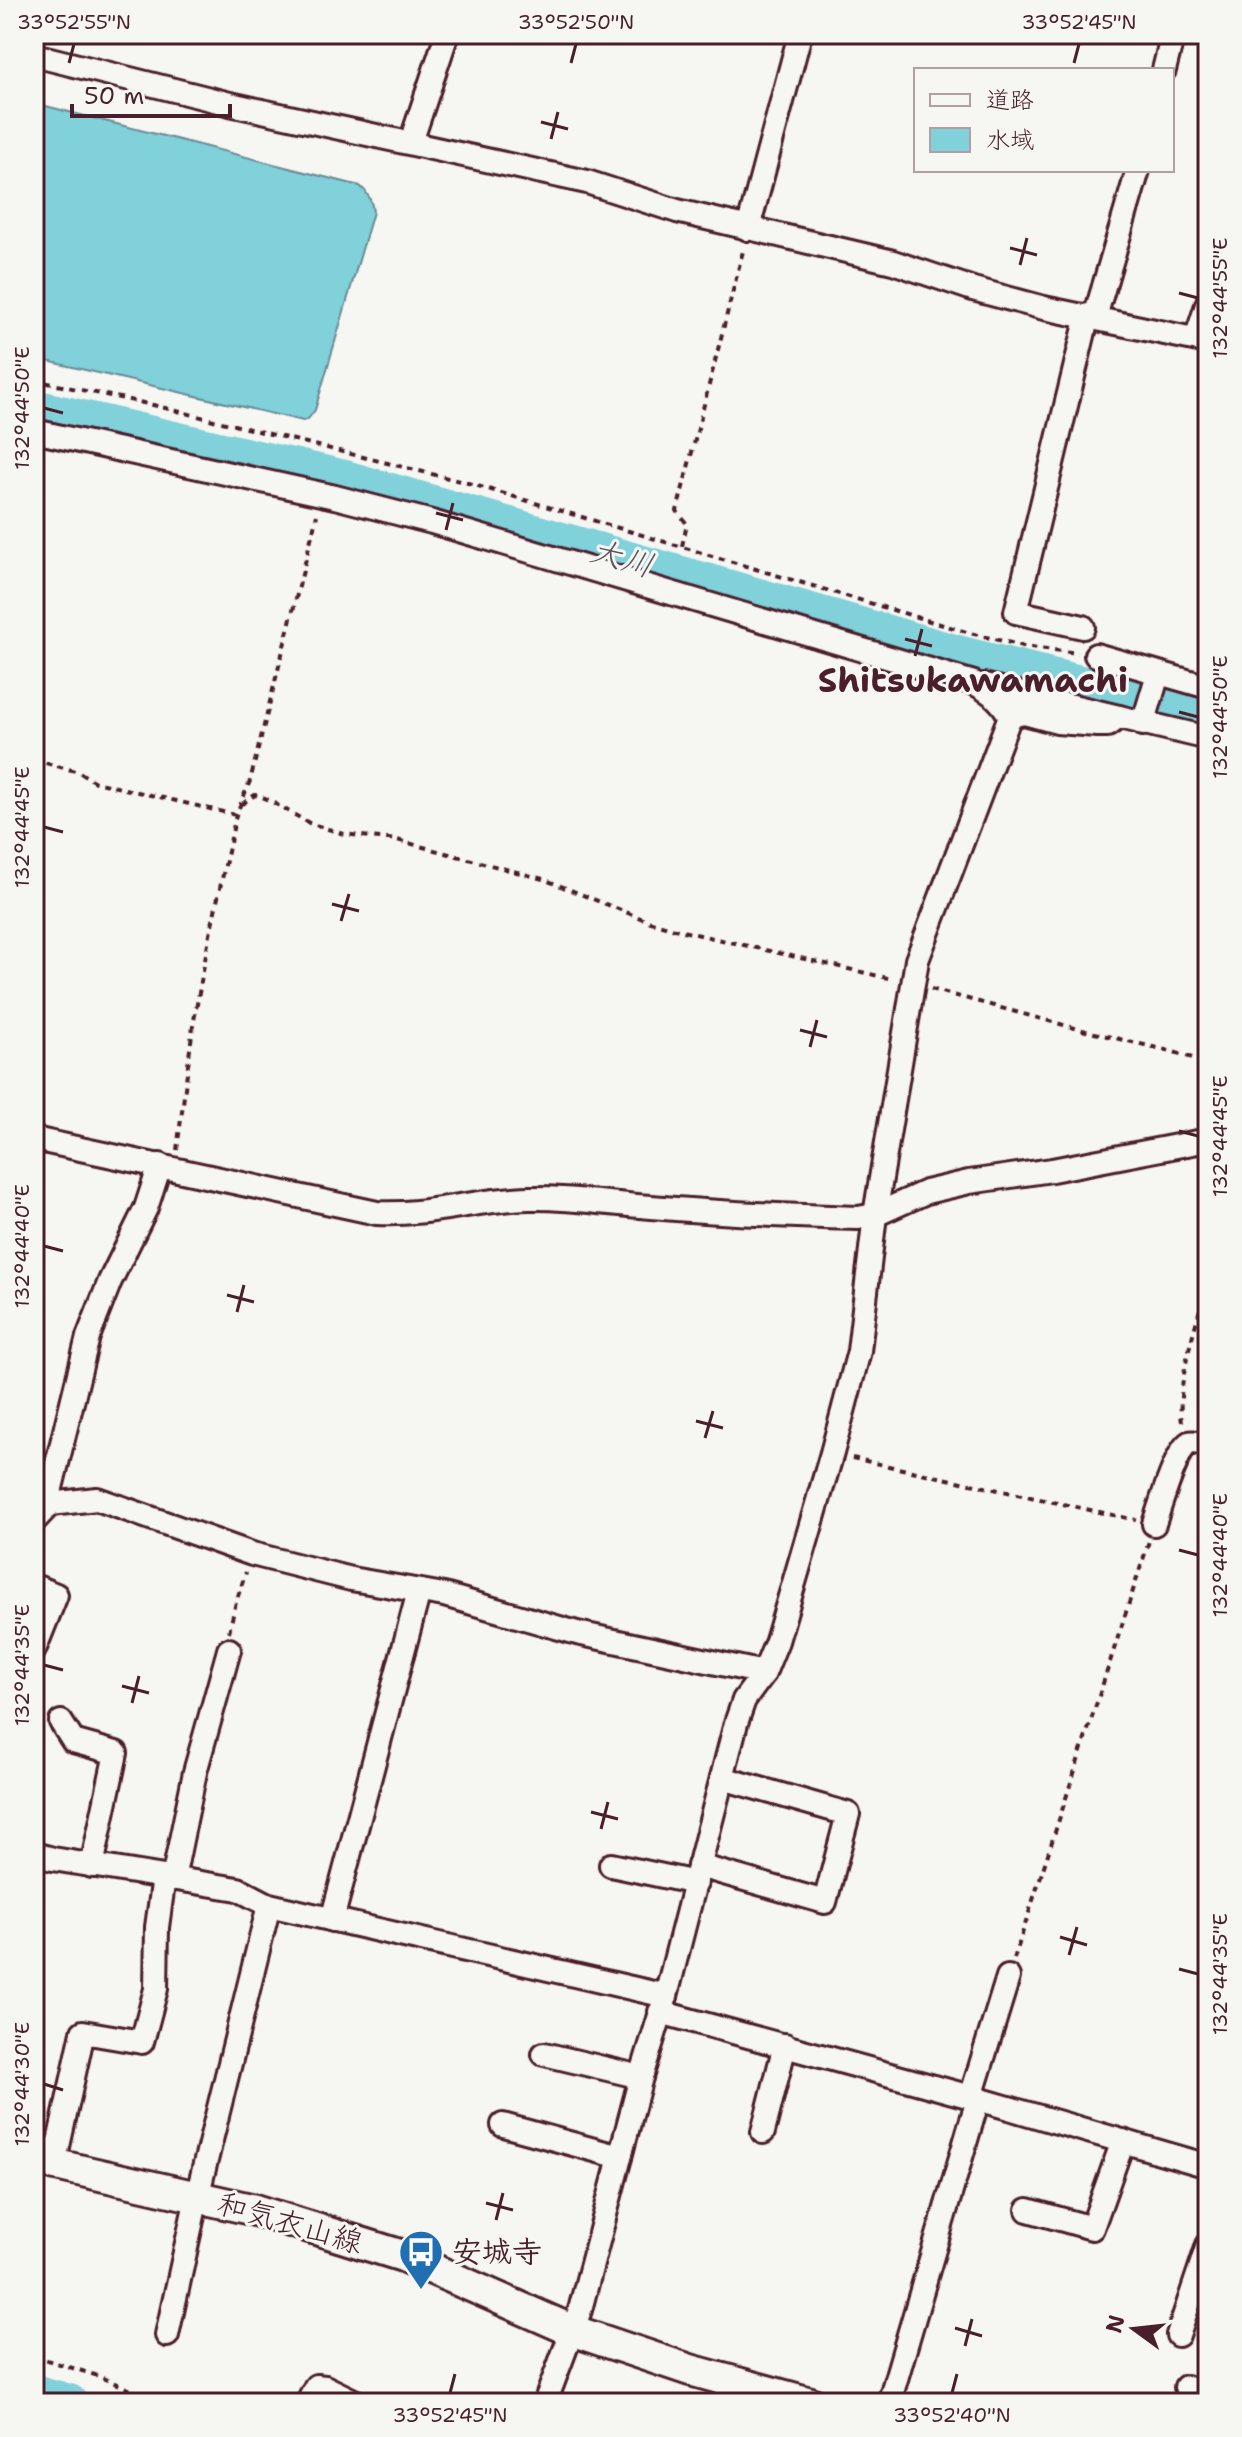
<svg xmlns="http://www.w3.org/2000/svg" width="1242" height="2437" font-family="'Shantell Sans','Klee One',sans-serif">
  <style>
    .water { fill: #80d1da; stroke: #6a8a94; stroke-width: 2 }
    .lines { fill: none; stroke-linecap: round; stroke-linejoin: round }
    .river { stroke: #80d1da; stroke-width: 38 }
    .street-casing { stroke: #4a1f2b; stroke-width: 28 }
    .secondary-casing { stroke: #4a1f2b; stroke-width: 36 }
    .path { stroke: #4a1f2b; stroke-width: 4; stroke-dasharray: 6 6; stroke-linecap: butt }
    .street { stroke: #f6f6f2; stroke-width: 22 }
    .secondary { stroke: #f6f6f2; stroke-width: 30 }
    .ticks { fill: none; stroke: #4a1f2b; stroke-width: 3 }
    .labels { text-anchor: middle; stroke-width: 6; stroke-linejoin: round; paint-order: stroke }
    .street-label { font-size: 30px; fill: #4a1f2b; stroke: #f6f6f2 }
    .poi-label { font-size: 30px; font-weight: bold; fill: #4a1f2b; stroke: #f6f6f2; text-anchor: start }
    .water-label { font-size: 32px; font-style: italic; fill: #5a5460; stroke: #f6f6f2 }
    .quarter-label { font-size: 34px; font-weight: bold; fill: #4a1f2b; stroke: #f6f6f2 }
    .neatline { fill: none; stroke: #4a1f2b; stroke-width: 3 }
    .ticks-label { font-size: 20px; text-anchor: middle; fill: #4a1f2b }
  </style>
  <rect width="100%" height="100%" fill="#f6f6f2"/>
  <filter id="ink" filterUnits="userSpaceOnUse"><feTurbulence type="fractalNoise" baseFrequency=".0125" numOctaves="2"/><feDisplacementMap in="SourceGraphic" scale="16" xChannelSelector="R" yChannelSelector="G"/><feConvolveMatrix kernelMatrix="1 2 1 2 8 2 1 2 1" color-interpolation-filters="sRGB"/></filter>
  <g filter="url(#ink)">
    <path class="water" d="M34,103L360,186C369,193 372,201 373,212L315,410L308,419L303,421L34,358Z"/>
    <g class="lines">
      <g class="river">
        <path d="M34,408L345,479L965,656L1208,715"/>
        <path d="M34,2393L69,2403"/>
      </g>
      <g class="street-casing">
        <g id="street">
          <path d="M34,55L230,104L587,182L677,211L893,262L973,289L1044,308L1208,342"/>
          <path d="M1164,70L1173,34"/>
          <path d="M411,142L447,34"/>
          <path d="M748,229L800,34"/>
          <path d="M1095,317L1138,170"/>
          <path d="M1196,339L1208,302"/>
          <path d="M34,431L335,497L432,522L974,683C991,692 1001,700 1010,716"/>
          <path d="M1083,627L1016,612L1088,315"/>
          <path d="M1096,655L1208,687"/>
          <path d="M984,685L1208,738"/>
          <path d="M1143,724L1158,674"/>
          <path d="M34,1139L377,1213C429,1216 478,1199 529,1198C570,1197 610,1204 651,1207C720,1213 789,1216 858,1218L875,1215L926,1192L969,1182L1052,1170L1208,1140"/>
          <path d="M50,1504L97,1499L252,1554L351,1579L444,1595L577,1633L764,1673"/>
          <path d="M34,1521L50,1504L51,1488L88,1337L110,1281L146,1208L160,1165"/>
          <path d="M1154,1524C1159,1509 1177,1449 1189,1443C1195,1441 1202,1444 1208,1445"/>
          <path d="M34,1586L56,1595L34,1650"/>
          <path d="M61,1722L73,1741L116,1753L92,1866"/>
          <path d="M34,1854L53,1859L238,1889L269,1905L666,1996"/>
          <path d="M611,1865L696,1883"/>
          <path d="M699,1866L825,1902L848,1814L722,1778"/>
          <path d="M173,1879L195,1772L229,1650"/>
          <path d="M332,1920L419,1591"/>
          <path d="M660,2012L971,2097L1208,2166"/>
          <path d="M544,2054L641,2077"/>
          <path d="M971,2097L1008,1977"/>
          <path d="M503,2125L620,2157"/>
          <path d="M763,2132L785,2045"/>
          <path d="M54,2165L83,2032L142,2042L156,1989L157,1927L164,1877"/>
          <path d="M1028,2210L1092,2228L1123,2141"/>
          <path d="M167,2335L197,2197L269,1905"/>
          <path d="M1178,2335L1208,2245"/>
          <path d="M1186,2387L1208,2394"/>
          <path d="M307,2403L316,2386L325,2387L358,2403"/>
          <path d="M545,2403L580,2310L641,2077L666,1996L736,1723L744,1700L764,1673L777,1641L832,1453L859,1351L875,1215L917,960L1010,716L1024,713L1057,722L1097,725H1108L1119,717"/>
          <path d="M889,2403L978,2099"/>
        </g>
      </g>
      <g class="secondary-casing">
        <path id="secondary" d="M34,2160L255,2210L403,2256L571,2330L690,2370L811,2403"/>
      </g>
      <g class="path">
        <path d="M34,380L153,405L468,483L970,633L1023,646L1078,653"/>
        <path d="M682,546L687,524L677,511L744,247"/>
        <path d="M34,760L79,772L95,782L236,815"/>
        <path d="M242,804L255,795L265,798L309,823L344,834L397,840L543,879L648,921L678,930L892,979"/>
        <path d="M931,989L1086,1031L1174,1052L1208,1063"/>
        <path d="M177,1150L193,1026L208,943L236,815L250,781L317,515"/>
        <path d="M1182,1422C1175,1384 1198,1319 1208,1281"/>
        <path d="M852,1458L1136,1520"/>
        <path d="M229,1632L236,1602L246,1572"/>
        <path d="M1014,1959L1149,1541"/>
        <path d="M34,2356L95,2375L163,2403"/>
      </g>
      <use href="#street" class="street"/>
      <use href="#secondary" class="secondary"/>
    </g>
  </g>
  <path class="ticks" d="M69,63L74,44M571,63L576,44M1074,63L1079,44M541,122L568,129M551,139L558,112M1010,248L1037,255M1020,265L1027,238M1179,293L1198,298M44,408L63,413M436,513L463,520M446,530L453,503M905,639L932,646M915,656L922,629M1179,712L1198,717M44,827L63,832M332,904L359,911M341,921L349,894M800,1030L827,1037M810,1047L817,1020M1179,1131L1198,1136M44,1246L63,1251M227,1295L254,1302M237,1312L244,1285M696,1421L723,1428M705,1438L713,1411M1179,1550L1198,1555M44,1665L63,1670M122,1686L149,1693M132,1703L139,1676M591,1812L618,1819M601,1829L608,1802M1060,1937L1087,1945M1069,1955L1077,1927M1179,1969L1198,1974M44,2084L63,2090M486,2203L513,2210M496,2220L503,2193M955,2328L982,2336M965,2346L972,2319M450,2393L455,2374M952,2393L957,2374"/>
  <defs>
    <g id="bus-pin" transform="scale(2.3)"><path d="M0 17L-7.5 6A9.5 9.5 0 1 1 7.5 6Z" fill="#1f6fb2" stroke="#f6f6f2"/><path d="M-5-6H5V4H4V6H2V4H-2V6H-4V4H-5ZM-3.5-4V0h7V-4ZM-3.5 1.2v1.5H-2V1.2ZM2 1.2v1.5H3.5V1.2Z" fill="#fff"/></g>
  </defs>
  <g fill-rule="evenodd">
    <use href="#bus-pin" x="421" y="2252"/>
  </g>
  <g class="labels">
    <g class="street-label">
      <text transform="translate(290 2223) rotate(16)" y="10">和気衣山線</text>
    </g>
    <g class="poi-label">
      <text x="452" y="2262">安城寺</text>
    </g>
    <g class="water-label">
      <text transform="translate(622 558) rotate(16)" y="11">大川</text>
    </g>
    <g class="quarter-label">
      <text x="973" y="692">Shitsukawamachi</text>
    </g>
  </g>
  <rect width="1242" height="2437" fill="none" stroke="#f6f6f2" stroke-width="88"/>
  <rect x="914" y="68" width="260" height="104" fill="#f6f6f2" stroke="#b1a0a2" stroke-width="2"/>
  <rect x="930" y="94" width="40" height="12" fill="#f6f6f2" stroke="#b1a0a2" stroke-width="2"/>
  <text x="986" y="108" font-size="24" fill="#4a1f2b">道路</text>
  <rect x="930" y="128" width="40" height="24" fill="#80d1da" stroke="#b1a0a2" stroke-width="2"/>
  <text x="986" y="148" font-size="24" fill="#4a1f2b">水域</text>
  <g transform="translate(1134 2329) rotate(285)" stroke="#f6f6f2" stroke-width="6" paint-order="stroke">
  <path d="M0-6L14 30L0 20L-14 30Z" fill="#4a1f2b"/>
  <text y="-12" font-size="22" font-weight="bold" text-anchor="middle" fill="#4a1f2b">N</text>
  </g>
  <path d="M72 104v12h158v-12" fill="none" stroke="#4a1f2b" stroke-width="4"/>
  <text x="84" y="104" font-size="24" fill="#4a1f2b" stroke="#f6f6f2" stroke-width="6" paint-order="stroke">50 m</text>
  <rect x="44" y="44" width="1154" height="2349" class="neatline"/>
  <g class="ticks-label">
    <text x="74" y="29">33°52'55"N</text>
    <text x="576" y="29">33°52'50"N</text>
    <text x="1079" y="29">33°52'45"N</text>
    <text transform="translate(1220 298) rotate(-90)" y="7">132°44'55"E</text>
    <text transform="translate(22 408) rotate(-90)" y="7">132°44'50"E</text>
    <text transform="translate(1220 717) rotate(-90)" y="7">132°44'50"E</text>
    <text transform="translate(22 827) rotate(-90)" y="7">132°44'45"E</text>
    <text transform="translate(1220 1136) rotate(-90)" y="7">132°44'45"E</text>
    <text transform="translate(22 1246) rotate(-90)" y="7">132°44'40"E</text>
    <text transform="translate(1220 1555) rotate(-90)" y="7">132°44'40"E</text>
    <text transform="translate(22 1665) rotate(-90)" y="7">132°44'35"E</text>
    <text transform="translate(1220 1974) rotate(-90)" y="7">132°44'35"E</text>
    <text transform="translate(22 2084) rotate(-90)" y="7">132°44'30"E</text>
    <text x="450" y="2422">33°52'45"N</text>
    <text x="952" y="2422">33°52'40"N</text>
  </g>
</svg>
